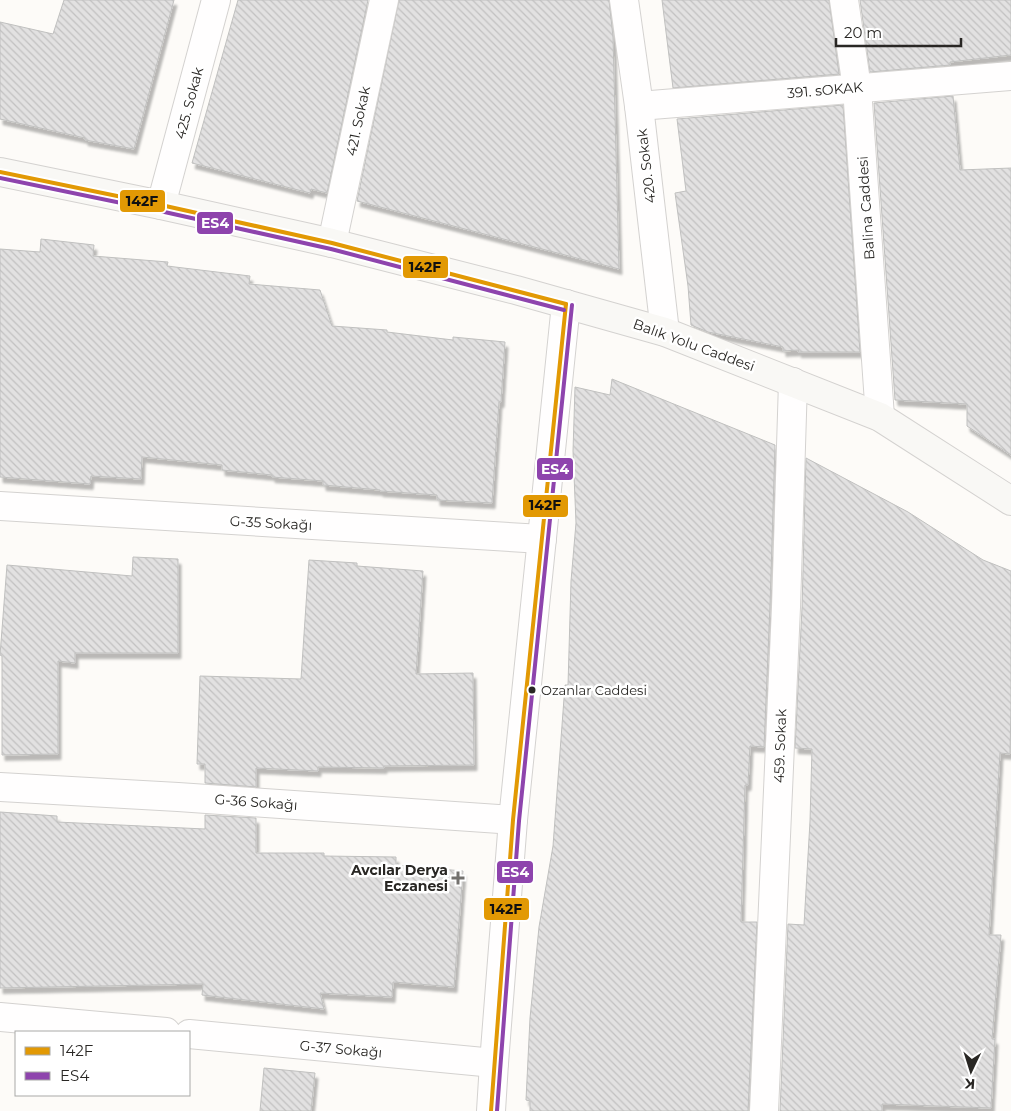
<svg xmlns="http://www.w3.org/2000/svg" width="1011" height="1111" font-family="Montserrat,sans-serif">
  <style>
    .building { fill: url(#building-back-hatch); stroke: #c0c0bf; filter: url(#shadow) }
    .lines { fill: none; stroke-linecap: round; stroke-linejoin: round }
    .minor-casing { stroke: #d4d2d0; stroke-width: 30 }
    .tertiary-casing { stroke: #d4d2d0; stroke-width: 30 }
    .secondary-casing { stroke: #d4d2d0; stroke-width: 30 }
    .minor { stroke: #fffefe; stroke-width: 28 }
    .tertiary { stroke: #fffefe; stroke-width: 28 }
    .secondary { stroke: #f9f8f5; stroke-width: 28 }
    .bus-1-casing { stroke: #fff; stroke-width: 8 }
    .bus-2-casing { stroke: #fff; stroke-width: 8 }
    .bus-1 { stroke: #e29904; stroke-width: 4 }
    .bus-2 { stroke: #8e44ad; stroke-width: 4 }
    .bus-dot { fill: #292724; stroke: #fff; stroke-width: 2 }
    .poi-dot { fill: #73716e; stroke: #fff; stroke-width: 2 }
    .labels { text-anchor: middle; stroke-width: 5; stroke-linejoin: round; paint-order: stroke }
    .bus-label { font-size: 13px; fill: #292724; stroke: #fff; text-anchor: start }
    .street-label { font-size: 14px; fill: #292724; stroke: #fff }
    .poi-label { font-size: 14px; font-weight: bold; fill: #292724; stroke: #fff; text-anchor: end }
    .line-badge { stroke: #fff; stroke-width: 2 }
    .badge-label { font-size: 14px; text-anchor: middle; font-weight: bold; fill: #fff }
    .pale-badge-label { font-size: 14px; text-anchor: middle; font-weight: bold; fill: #111 }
  </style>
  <defs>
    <pattern id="building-back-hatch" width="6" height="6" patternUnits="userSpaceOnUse" patternTransform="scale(1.25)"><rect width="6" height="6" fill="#e2e1e1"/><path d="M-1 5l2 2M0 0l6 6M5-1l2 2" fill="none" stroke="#c2c1c1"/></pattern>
    <filter id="shadow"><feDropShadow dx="3" dy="5.5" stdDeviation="1" flood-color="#0004"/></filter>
  </defs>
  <rect width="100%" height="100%" fill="#fdfbf8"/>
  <g class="building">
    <path d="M64,0H174L134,149L85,140V138L0,119V22L53,34Z"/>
    <path d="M238,0H368L327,193L311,189L310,193L192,163Z"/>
    <path d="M399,0H609L613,37L619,269L357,201Z"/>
    <path d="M662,0H829L839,74L673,88Z"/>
    <path d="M860,0H1011V55L950,62V65L870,72Z"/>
    <path d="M953,96L960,170L1011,168V455L967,426V404L895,400L874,103Z"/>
    <path d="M843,105L860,352H798L799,350L783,351V347L708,332L691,325L688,286L675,193L686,191L677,119Z"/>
    <path d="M41,239L94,245L93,256L168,262L167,266L250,276L249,284L320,290L332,326L387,330V332L453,340V337L505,342L501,402H499L492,503L437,500V495L380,491V490L323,485V481L272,477V475L222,470V465L142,457L141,479L91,476L90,484L0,477V249L40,252Z"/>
    <path d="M612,379L775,445L770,606L764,747L750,746L748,785H745L741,922H757L748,1111H530V1101L526,1100L530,1018L539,927L553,846L565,685H568L571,581L576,523L573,451L575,387L610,395Z"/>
    <path d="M806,458L908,512L983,560L1011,571V706L1010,754L1000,753L989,935H1001L992,1039H995L991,1108L882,1104V1111H780L788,924L804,925L810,821L812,749L795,748L802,608Z"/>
    <path d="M133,557L178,559V653H75V663L58,661V754L2,755V656L0,655L7,565L132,576Z"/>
    <path d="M309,560L357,563V566L423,571L416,674L473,673L474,765L384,766V768L318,767V771L256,768V787L205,783V764H197L200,676L301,679Z"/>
    <path d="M0,812L57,816V822L205,829V815L256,818V853H324V856L396,857V865L463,871L454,987L393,982L392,997L320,993L324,1009L202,995L203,984L0,988Z"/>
    <path d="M264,1068L315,1073L311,1111H260Z"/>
  </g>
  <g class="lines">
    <g class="minor-casing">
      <g id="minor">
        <path d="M624,0L639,106L665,332"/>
        <path d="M844,0L857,88L880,417"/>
        <path d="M639,106L1011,76"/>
        <path d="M161,205L216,0"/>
        <path d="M332,243L384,0"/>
        <path d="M0,506L542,539"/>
        <path d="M0,787L178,797L513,820"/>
        <path d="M0,1017L166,1032"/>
        <path d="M189,1034L494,1063"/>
        <path d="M764,1111L786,607L793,382"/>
      </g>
    </g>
    <g class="tertiary-casing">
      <path id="tertiary" d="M491,1111L494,1063L513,820L566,304"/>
    </g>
    <g class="secondary-casing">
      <path id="secondary" d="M0,172L161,205L332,243L516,290L665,332L880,417L1011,501"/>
    </g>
    <use href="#minor" class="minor"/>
    <use href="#tertiary" class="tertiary"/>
    <use href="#secondary" class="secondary"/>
    <g class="bus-1-casing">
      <g id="bus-1">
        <path d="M0,172L161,205L332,243L566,304"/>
        <path d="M491,1111L513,820L566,304"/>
      </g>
    </g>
    <g class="bus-2-casing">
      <g id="bus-2">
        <path d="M0,178L160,211L331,249L564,310"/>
        <path d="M497,1111L519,821L572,305"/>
      </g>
    </g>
    <use href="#bus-1" class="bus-1"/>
    <use href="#bus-2" class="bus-2"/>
  </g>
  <circle class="bus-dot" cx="532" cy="690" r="4.5"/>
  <path class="poi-dot" d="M455.5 870.5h5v5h5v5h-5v5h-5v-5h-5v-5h5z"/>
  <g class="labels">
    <g class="bus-label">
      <text x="541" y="695">Ozanlar Caddesi</text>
    </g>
    <g class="street-label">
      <text transform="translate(825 90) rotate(-5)" y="5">391. sOKAK</text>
      <text transform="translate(189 103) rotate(-75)" y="5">425. Sokak</text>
      <text transform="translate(358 121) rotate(-78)" y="5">421. Sokak</text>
      <text transform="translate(646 166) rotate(-97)" y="5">420. Sokak</text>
      <text transform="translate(866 208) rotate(-94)" y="5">Balina Caddesi</text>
      <text transform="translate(694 345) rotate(20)" y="5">Balık Yolu Caddesi</text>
      <text transform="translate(271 523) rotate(3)" y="5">G-35 Sokağı</text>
      <text transform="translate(780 746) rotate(-88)" y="5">459. Sokak</text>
      <text transform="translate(256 802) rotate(4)" y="5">G-36 Sokağı</text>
      <text transform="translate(341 1049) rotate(5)" y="5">G-37 Sokağı</text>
    </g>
    <g class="poi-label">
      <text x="448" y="875">Avcılar Derya<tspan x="448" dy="16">Eczanesi</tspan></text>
    </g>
  </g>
  <g class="line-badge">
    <rect x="119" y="189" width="47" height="24" rx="5" fill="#e29904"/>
    <rect x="196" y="211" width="38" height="24" rx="5" fill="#8e44ad"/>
    <rect x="402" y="255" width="47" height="24" rx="5" fill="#e29904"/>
    <rect x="536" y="457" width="38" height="24" rx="5" fill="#8e44ad"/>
    <rect x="522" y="494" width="47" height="24" rx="5" fill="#e29904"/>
    <rect x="496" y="860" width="38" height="24" rx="5" fill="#8e44ad"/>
    <rect x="483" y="897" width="47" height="24" rx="5" fill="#e29904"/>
  </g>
  <g class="badge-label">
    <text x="215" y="228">ES4</text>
    <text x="555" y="474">ES4</text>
    <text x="515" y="877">ES4</text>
  </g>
  <g class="pale-badge-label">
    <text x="142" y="206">142F</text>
    <text x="425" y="272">142F</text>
    <text x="545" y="510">142F</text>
    <text x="506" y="914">142F</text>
  </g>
  <rect x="15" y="1031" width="175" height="65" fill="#ffffff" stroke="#a9a9a7"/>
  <rect x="25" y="1047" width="25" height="8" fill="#e29904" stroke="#a9a9a7"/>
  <text x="60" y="1056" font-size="15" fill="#292724">142F</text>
  <rect x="25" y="1072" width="25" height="8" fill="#8e44ad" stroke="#a9a9a7"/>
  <text x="60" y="1081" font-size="15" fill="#292724">ES4</text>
  <g transform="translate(971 1071) rotate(184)" stroke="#ffffff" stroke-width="4" paint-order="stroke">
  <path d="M0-4L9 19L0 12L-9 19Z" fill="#292724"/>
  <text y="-8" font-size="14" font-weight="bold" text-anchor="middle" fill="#292724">K</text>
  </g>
  <path d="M836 38v8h125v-8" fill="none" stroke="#292724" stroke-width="2.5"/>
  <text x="844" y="38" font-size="15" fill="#292724" stroke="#ffffff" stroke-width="4" paint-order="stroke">20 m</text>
</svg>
